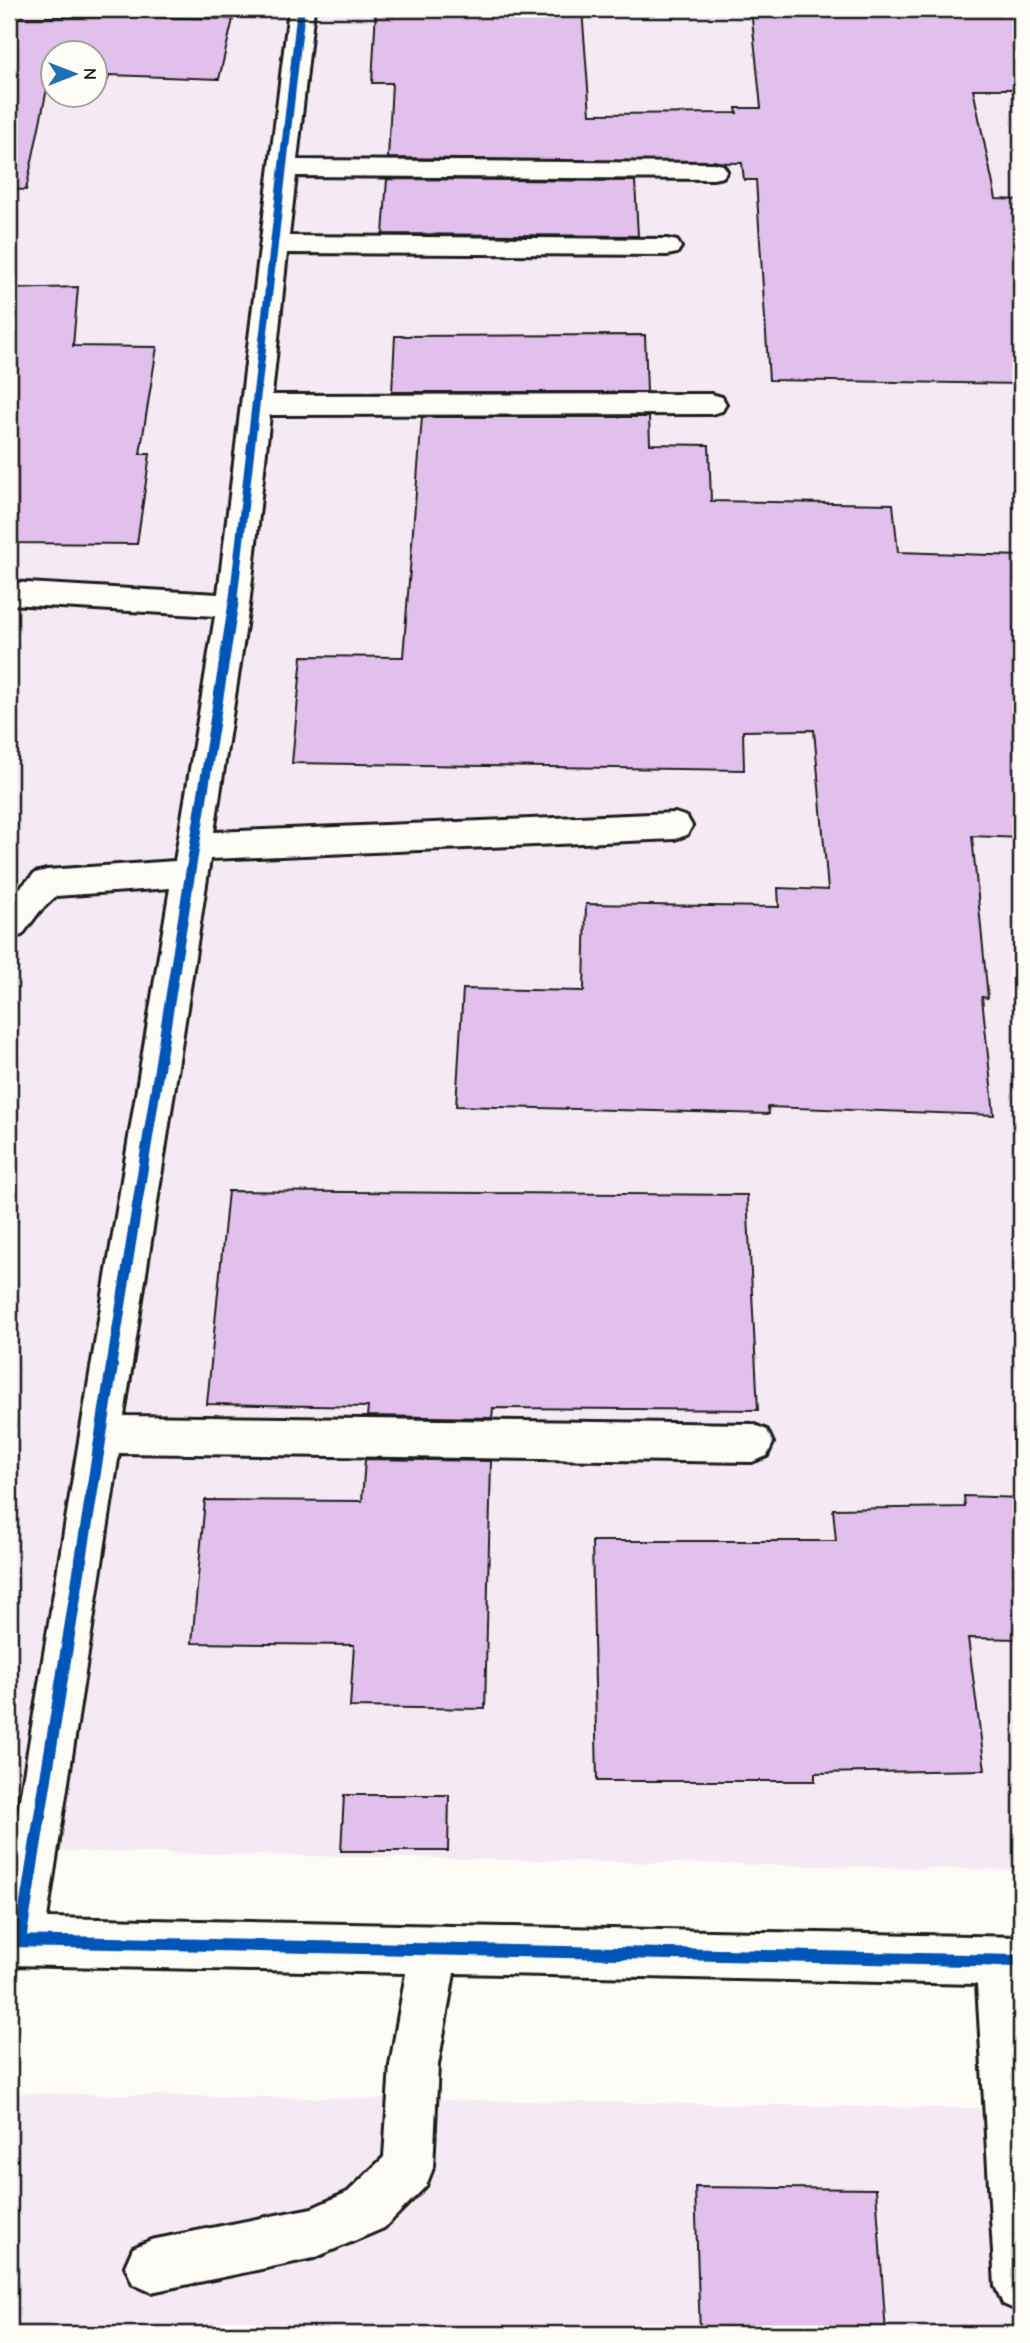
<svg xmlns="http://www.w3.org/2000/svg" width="1030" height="2343" font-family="'Comic Neue',sans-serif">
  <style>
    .built { fill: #f5eaf4; fill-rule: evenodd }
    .building { fill: #e2c0ec; stroke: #1c1c1c; stroke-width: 2 }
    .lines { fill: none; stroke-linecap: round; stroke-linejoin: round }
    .minor-casing { stroke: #1c1c1c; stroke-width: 6 }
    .minor { fill: #fdfcf7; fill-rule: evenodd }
    .cycleway-far2-casing { stroke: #fdfcf7; stroke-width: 11 }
    .cycleway-far1-casing { stroke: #fdfcf7; stroke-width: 14 }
    .cycleway-casing { stroke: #fdfcf7; stroke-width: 17 }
    .cycleway-far2 { stroke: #0057b8; stroke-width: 8 }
    .cycleway-far1 { stroke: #0057b8; stroke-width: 10 }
    .cycleway { stroke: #0057b8; stroke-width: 12 }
  </style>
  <rect width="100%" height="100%" fill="#fdfcf7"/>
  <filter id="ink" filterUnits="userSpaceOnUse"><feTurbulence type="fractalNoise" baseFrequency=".0143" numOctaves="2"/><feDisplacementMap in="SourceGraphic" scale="14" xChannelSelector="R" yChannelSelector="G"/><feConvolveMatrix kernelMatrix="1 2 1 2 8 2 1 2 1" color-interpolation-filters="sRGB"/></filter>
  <g filter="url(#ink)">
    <g class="built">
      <path d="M9,9H1021V1870L9,1850ZM52,52H94V94H52Z"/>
      <path d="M9,2093L1021,2109V2334H9Z"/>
    </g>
    <g class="building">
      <path d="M376,9H582L590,114L737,113L736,108H761L751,9H1021V89H973L996,199L1021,200V384L769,380L756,180H744L742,163L388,158L392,83H372Z"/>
      <path d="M9,17H140L233,19L219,79L109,75L108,80H94V52H52V80L49,79L26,190L9,189Z"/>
      <path d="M387,179L635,181L638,236L383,234Z"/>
      <path d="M78,287L73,346L157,347L140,454H150L137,544L9,543V289Z"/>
      <path d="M645,335L647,392H392L395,336Z"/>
      <path d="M422,417H649L650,444L709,445L711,501L893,504L898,552L1021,556V838L972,836L988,998L982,997L994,1115L768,1107L769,1114L456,1106L463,989L584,991L586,904L779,907L778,888L828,890L814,730L743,731L744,770L292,763L302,656L403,657Z"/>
      <path d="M228,1191L747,1195L758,1410L493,1408L492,1418L367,1416L368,1407L207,1404Z"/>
      <path d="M365,1459L491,1461L485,1709L350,1707L354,1645L192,1643L205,1500L362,1501Z"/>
      <path d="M964,1496L1021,1498V1639L968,1638L985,1770L815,1773V1781H597L592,1541H836L833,1509L965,1507Z"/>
      <path d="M344,1795H449L448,1851H341Z"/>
      <path d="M695,2187L876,2189L886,2334H700Z"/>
    </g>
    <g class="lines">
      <g class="minor-casing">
        <path id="minor" d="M289,9H314L297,160L713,163L723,165L727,171L723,177L713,179L296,176L289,236L667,239L677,241L681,247L677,253L667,255L287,253L272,395L711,394L722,397L726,404L722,411L711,414L270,415L249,606L214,832L675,813L687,817L692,826L687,835L675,839L210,859L124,1416L752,1424L767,1430L773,1443L767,1456L752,1462L119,1453L47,1918L1021,1937V2312L1003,2304L995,2286L977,1984L454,1973L438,2065L433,2168L426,2186L384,2228L314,2258L151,2292L133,2284L125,2266L133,2248L151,2240L312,2208L348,2192L384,2157L390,2065L406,1973L9,1965V1866L170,888L56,896L40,911L22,935L9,939V899L35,873L47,870L175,861L215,616L9,604V582L218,594Z"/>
      </g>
      <use href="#minor" class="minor"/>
      <g class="cycleway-far2-casing">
        <path id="cycleway-far2" d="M233,602L301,9"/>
      </g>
      <g class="cycleway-far1-casing">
        <path id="cycleway-far1" d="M111,1368L234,600"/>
      </g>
      <g class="cycleway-casing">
        <g id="cycleway">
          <path d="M10,1941L1021,1961"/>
          <path d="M20,1941L112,1366"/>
        </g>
      </g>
      <use href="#cycleway-far2" class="cycleway-far2"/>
      <use href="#cycleway-far1" class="cycleway-far1"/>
      <use href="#cycleway" class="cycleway"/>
    </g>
  </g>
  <rect width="1030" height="2343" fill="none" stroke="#fdfcf7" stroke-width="35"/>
  <rect x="18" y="18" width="995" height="2308" fill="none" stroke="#1c1c1c" stroke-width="2.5" filter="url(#ink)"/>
  <g transform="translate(74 74) rotate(90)"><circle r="33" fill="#fdfcf7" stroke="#a3a29f" stroke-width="2"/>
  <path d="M0-5L12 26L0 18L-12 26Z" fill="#1f6fb2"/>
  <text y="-10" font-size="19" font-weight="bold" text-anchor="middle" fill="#1c1c1c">N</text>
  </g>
</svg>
